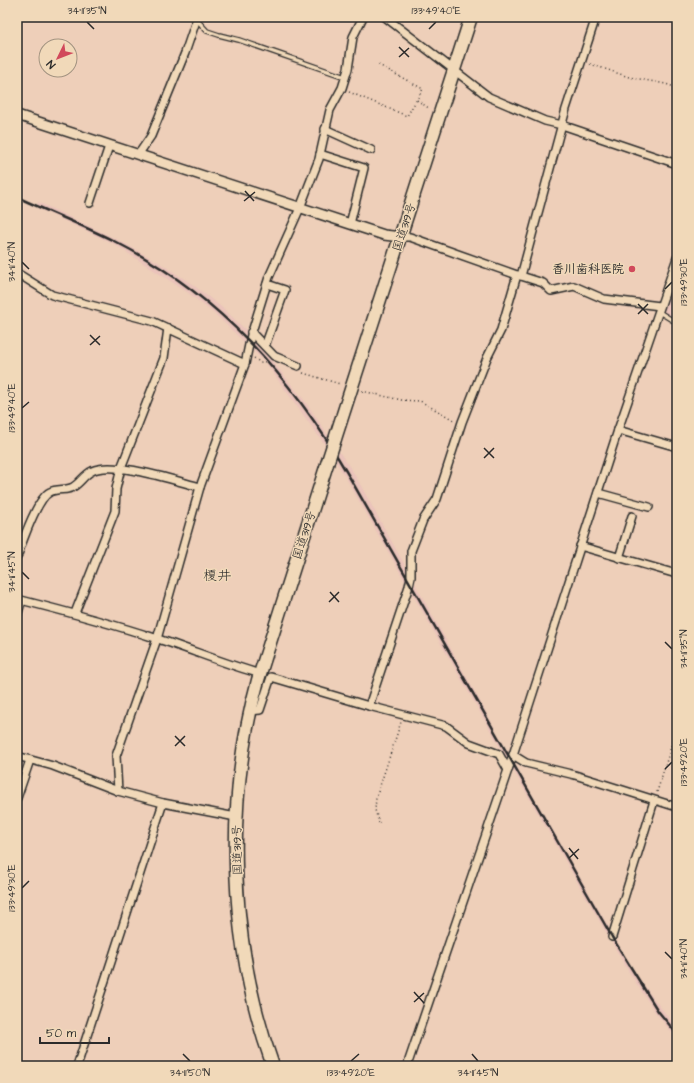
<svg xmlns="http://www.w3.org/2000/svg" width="694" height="1083" font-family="'Architects Daughter','Klee One',sans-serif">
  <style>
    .built { fill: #eac3ba }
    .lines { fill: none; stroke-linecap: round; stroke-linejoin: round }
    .service-casing { stroke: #2b2b2b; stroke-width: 6 }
    .minor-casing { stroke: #2b2b2b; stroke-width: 10 }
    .tertiary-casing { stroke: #2b2b2b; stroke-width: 12 }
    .trunk-casing { stroke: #2b2b2b; stroke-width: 15 }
    .path { stroke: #2b2b2b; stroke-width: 1.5; stroke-dasharray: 1 3; stroke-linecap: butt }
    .service { stroke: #f1d9b9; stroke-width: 3.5 }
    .minor { stroke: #f1d9b9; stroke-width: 7 }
    .tertiary { stroke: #f1d9b9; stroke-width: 9 }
    .trunk { stroke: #f1d9b9; stroke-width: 12 }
    .rail { stroke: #2b2b2b; stroke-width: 2.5 }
    .trunk-bridge-casing { stroke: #2b2b2b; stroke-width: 15; stroke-linecap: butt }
    .trunk-bridge { stroke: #f1d9b9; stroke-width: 12 }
    .ticks { fill: none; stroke: #2b2b2b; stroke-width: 1.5 }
    .poi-dot { fill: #d1495b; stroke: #f1d9b9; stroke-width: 1.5 }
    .labels { text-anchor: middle; stroke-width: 3; stroke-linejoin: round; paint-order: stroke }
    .street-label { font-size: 12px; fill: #2b2b2b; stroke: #f1d9b9 }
    .poi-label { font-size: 12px; font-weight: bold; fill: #2b2b2b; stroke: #f1d9b9; text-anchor: end }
    .quarter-label { font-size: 14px; fill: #2b2b2b; stroke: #f1d9b9 }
    .neatline { fill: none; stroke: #2b2b2b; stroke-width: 1.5 }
    .ticks-label { font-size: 10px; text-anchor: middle; fill: #2b2b2b }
  </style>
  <rect width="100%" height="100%" fill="#eecfb9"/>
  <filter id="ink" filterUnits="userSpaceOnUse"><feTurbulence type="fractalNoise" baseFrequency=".025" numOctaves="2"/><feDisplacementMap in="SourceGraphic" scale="8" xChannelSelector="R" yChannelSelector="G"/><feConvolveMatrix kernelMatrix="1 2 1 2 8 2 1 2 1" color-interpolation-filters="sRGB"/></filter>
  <g filter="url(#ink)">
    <g class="built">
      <path d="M38,202L116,239L160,263L192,284L224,309L251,335L305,401L355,475L509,754L631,966L650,994L677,1028V1039L655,1012L627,969L347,480L325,445L265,362L218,317L187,292L114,244L37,208Z"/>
      <path d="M677,265V319L667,315L661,309Z"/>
    </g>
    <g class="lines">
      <g class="service-casing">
        <g id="service">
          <path d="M197,20L207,31L219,35L239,40L345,77"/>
          <path d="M659,312L672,320L677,321"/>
          <path d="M17,623L24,600"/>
        </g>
      </g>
      <g class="minor-casing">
        <g id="minor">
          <path d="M385,17L489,97L545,121L562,125L677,164"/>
          <path d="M325,129L371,150"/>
          <path d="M320,154L364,168L350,224"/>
          <path d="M138,155L151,136L185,53L197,18"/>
          <path d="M90,203L109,146"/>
          <path d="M401,237H410L517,275L501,330L487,358L462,422L437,499L423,520L411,551V577L409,586L369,706L446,726L469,743L499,754L508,770"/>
          <path d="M17,273L52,295L152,321L245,364"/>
          <path d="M518,275L543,283L551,291L574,286L604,299L660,306"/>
          <path d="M521,276L566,109L596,17"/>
          <path d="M251,332L274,356L298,366"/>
          <path d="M265,346L285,290L267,284"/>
          <path d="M618,430L677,447"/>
          <path d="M598,493L649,507"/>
          <path d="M580,546L673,573"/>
          <path d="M17,557C22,543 37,498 50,492C57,488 67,491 73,487C80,483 85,474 92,471C113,460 176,481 200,487"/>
          <path d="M619,558L632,516"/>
          <path d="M17,599C64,611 110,623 155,638C189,649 220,662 254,672"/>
          <path d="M75,613L115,511L116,489L121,468L164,358L168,328"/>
          <path d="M249,711L260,710L271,677L369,706"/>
          <path d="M513,755L526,763L575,775L677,807"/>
          <path d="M17,756L53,766L118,791L163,803L236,817"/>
          <path d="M118,791L116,756L157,639L200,487L245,364L251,335L269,277L300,208L319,159L330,110L342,88L348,69L353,37L363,17"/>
          <path d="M17,798L30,760"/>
          <path d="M612,937L654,801"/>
          <path d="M77,1066L163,803"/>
          <path d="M407,1066L511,761L618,430L677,258"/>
        </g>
      </g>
      <g class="tertiary-casing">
        <path id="tertiary" d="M17,115L384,235L401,237"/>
      </g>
      <g class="trunk-casing">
        <g id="trunk">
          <path d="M335,439L471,17"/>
          <path d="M273,1066C229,944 224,804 258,680L327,464"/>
        </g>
      </g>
      <g class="path">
        <path d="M590,64L629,77L666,84L677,88"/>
        <path d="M349,92L407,116L423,89L377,64"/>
        <path d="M417,100L430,109"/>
        <path d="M254,358L261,363L268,361"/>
        <path d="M303,373L340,384"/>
        <path d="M362,391L401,400L420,401L454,420"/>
        <path d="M657,792L677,727"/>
        <path d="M379,823L375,810L376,798L401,722"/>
      </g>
      <use href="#service" class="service"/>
      <use href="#minor" class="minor"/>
      <use href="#tertiary" class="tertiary"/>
      <use href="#trunk" class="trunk"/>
      <path class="rail" d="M17,197C49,212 82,225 114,241C219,294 292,378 350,478L612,937L658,1011L677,1034"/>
      <g class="trunk-bridge-casing">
        <path id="trunk-bridge" d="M327,464L335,439"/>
      </g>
      <use href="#trunk-bridge" class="trunk-bridge"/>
    </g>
  </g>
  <path class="ticks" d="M87,22L94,29M429,29L436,22M399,47L409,57M399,57L409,48M245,191L254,201M244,201L255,192M22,262L29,269M665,289L672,282M638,304L648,314M638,314L648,304M90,335L100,345M90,345L100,336M22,408L29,402M484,448L494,458M484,458L494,448M22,572L29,579M330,592L339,602M329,602L339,592M665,642L672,649M175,736L185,746M175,746L185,736M665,769L672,762M569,848L578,859M569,858L579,849M22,888L29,881M665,952L672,959M414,992L424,1003M414,1002L424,993M183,1054L190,1061M472,1054L478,1061M351,1061L359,1054"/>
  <circle class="poi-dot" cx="632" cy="269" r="4"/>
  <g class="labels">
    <g class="street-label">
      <text transform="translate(404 227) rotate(-72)" y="4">国道319号</text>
      <text transform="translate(304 535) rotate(-72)" y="4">国道319号</text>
      <text transform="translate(237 850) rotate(-91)" y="4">国道319号</text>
    </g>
    <g class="poi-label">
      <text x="624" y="273">香川歯科医院</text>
    </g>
    <g class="quarter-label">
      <text x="217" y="580">榎井</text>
    </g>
  </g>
  <rect width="694" height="1083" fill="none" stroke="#f1d9b9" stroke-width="44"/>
  <g transform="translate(58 58) rotate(227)"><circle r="19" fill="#f1d9b9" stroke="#a29380"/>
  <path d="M0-3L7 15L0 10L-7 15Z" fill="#d1495b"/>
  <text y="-6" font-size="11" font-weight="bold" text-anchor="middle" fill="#2b2b2b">N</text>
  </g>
  <path d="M40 1037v6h69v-6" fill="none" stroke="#2b2b2b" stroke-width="2"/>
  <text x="46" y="1037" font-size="12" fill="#2b2b2b" stroke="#f1d9b9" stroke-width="3" paint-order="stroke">50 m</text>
  <rect x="22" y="22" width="650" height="1039" class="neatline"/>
  <g class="ticks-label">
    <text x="87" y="14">34°11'35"N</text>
    <text x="436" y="14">133°49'40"E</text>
    <text transform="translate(11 262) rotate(-90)" y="4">34°11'40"N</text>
    <text transform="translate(683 282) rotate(-90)" y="4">133°49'30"E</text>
    <text transform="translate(11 408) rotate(-90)" y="4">133°49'40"E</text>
    <text transform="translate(11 572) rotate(-90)" y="4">34°11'45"N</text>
    <text transform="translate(683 649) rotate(-90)" y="4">34°11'35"N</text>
    <text transform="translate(683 762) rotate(-90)" y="4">133°49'20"E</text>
    <text transform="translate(11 888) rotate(-90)" y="4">133°49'30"E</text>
    <text transform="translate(683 959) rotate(-90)" y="4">34°11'40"N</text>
    <text x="190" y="1076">34°11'50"N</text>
    <text x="351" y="1076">133°49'20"E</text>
    <text x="478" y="1076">34°11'45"N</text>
  </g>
</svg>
